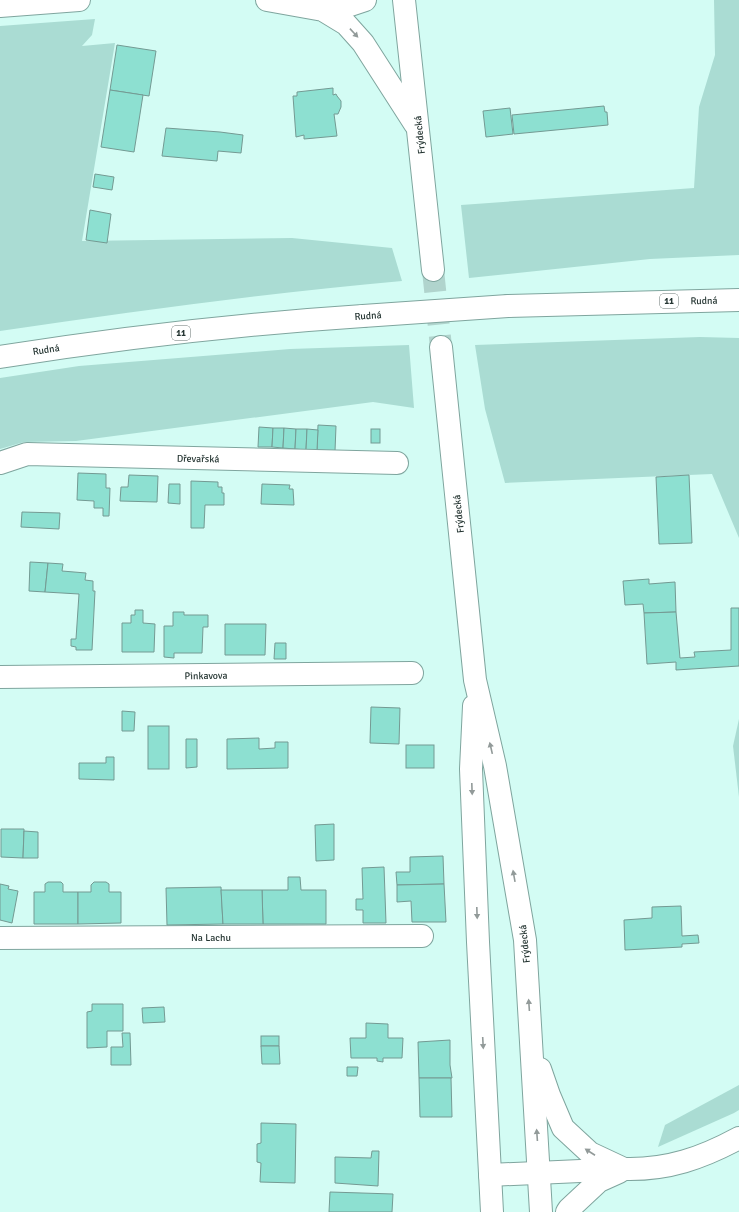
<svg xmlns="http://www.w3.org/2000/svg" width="739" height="1212" font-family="Signika,sans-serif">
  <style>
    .green { fill: #aadcd3 }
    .building { fill: #8de0d1; stroke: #749a93 }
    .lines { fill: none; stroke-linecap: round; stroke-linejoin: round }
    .major-tunnel { stroke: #b0d4cd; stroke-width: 22; stroke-dasharray: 22 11; stroke-linecap: butt }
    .minor-casing { stroke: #7fa59e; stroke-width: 24 }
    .major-casing { stroke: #7fa59e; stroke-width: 24 }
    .minor { stroke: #fff; stroke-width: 22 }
    .major { stroke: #fff; stroke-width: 22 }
    .major-bridge-casing { stroke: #7fa59e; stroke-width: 24; stroke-linecap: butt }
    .major-bridge { stroke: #fff; stroke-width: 22 }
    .oneway { fill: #929a99 }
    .labels { text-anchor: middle; stroke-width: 3; stroke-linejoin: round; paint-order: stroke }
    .shield { fill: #fff; stroke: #677270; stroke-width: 1 }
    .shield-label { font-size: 9px; font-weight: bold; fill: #263633 }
    .street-label { font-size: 10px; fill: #263633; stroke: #fff }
  </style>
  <rect width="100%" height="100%" fill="#d3fcf4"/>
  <g class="green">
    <path d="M714,0H739V255L650,259L469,278L461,205L694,188L699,107L715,55Z"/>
    <path d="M95,19L92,35L82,46L115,43L82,241L292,238L392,248L402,281C267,293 133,311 0,331V26Z"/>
    <path d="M700,337L739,338V538L712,474L505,483L485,409L475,345Z"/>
    <path d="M409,345L414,408L373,402L76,441L24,442L0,449V378L79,366L290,349Z"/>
    <path d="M739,719V797L733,746Z"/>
    <path d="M739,1085V1110L734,1113L658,1147L665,1125Z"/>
  </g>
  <g class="building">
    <path d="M117,45L156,51L149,96L110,90Z"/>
    <path d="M333,88V95L336,94L337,96L341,101V107L338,114H334L337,136L304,139V135L296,137L293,96H297V92Z"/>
    <path d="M110,90L143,95L134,152L101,147Z"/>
    <path d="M604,106L605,112H607L608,125L514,134L512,115Z"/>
    <path d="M510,108L513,134L486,137L483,111Z"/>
    <path d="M166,128L220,132L243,135L241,153L218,151L217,161L162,156Z"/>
    <path d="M95,174L114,177L112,190L93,187Z"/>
    <path d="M90,210L111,214L107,243L86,240Z"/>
    <path d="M318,425L336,426L335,451L317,450Z"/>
    <path d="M259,427L273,428L272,447H258Z"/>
    <path d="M273,428H284L283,448L272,447Z"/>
    <path d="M284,428L296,429L295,449L283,448Z"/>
    <path d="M296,429H307L306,450L295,449Z"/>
    <path d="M307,429L318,430L317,450H306Z"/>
    <rect x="371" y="429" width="9" height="14"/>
    <path d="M78,473L106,474V488H110L109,516H103V508H94V501L77,500Z"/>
    <path d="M129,475L158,476L157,502L120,501L121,487H128Z"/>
    <path d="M689,475L692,543L659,544L656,477Z"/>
    <path d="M191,481L218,482V487H222V493H224V505H205L204,528H191Z"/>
    <path d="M169,484H180V504L168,503Z"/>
    <path d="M262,484L290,485L289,489H293L294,505L261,504Z"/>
    <path d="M22,512L60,513L59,529L21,527Z"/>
    <path d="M30,562L48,563L45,592L29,591Z"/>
    <path d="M48,563L63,564L62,571L86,573L85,580L93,581V591H95L92,650H76V647L71,646V639H76L79,594L45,592Z"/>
    <path d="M649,579V584L675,582L676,612L644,613L643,604L625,605L623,581Z"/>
    <path d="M731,608H739V666L676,670V662L647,664L644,613L676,612L680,658L695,657L694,652L731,650Z"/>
    <path d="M135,610H143V623L155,624L154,652H122V623H131V615H135Z"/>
    <path d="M173,612H184V615H208V627H203L202,653H174V658L164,657V626H173Z"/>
    <path d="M225,624H266L265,655H225Z"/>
    <path d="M275,643H286V659H274Z"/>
    <path d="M371,707L400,708L399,744L370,743Z"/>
    <path d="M122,711L135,712L134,731H122Z"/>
    <rect x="148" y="726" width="21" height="43"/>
    <path d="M259,738V749L275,748V742H288V768L227,769V739Z"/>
    <path d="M186,739H197V767L186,768Z"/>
    <rect x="406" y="745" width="28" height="23"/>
    <path d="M106,757H114V780L79,779V763H106Z"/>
    <path d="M334,824V860L316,861L315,825Z"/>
    <path d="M1,829H24L23,858L1,857Z"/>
    <path d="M24,831L38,832V858H23Z"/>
    <path d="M443,856L444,884L397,885L396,872H410V857Z"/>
    <path d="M384,867L386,923H363V910H356V899H363L362,868Z"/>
    <path d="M288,877H300L301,890H326V924H263L262,890H288Z"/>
    <path d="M48,882H61L63,884V892H78V924H34V892H45V884Z"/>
    <path d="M94,882H106L109,884V892H121V923L78,924V892H91V885Z"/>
    <path d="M0,884L9,886L8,889L18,891L12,923L0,920Z"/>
    <path d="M444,884L446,922H412L411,901L397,902V885Z"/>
    <path d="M221,887L223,924L167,925L166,888Z"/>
    <path d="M221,890H262L263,924H223Z"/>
    <path d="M681,906L682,936L698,935L699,943L682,944V947L625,950L624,920L652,918V907Z"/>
    <path d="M92,1004H123V1031H107V1047L87,1048V1012L92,1011Z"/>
    <path d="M164,1007L165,1022L143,1023L142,1008Z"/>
    <path d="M366,1023L388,1024V1038H403L402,1058H383V1062L377,1061V1058H351L350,1038H366Z"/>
    <path d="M122,1033H130L131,1065H111V1047H123Z"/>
    <rect x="261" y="1036" width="18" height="10"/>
    <path d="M450,1040V1065L452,1078H419L418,1042Z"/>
    <path d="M261,1046H279L280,1064H262Z"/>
    <path d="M347,1067H358L357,1076H347Z"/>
    <path d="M419,1078H451L452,1117H420Z"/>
    <path d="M261,1123L296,1124L295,1183L260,1182L261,1163L257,1162V1144L261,1143Z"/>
    <path d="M372,1151H379L378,1186L335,1183V1157L371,1158Z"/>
    <path d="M330,1192L393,1194L392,1212H329Z"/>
  </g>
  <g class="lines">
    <path class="major-tunnel" d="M433,270L441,347"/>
    <g class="minor-casing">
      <g id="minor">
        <path d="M0,463L27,454L397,463"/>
        <path d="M0,677L412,673"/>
        <path d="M0,938L422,936"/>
      </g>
    </g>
    <g class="major-casing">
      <g id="major">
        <path d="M267,0L323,10L346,24L363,43L415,124"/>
        <path d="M404,0L433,270"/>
        <path d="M0,6L79,0"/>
        <path d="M323,10L344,7L365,0"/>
        <path d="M508,306L739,300"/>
        <path d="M441,347L475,680L495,766L525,940L541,1212"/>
        <path d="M0,357C120,338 241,324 363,316"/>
        <path d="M474,706L471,769L478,942L492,1212"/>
        <path d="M540,1069L549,1095L563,1128L590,1153L622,1168"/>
        <path d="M490,1175L625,1169C668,1170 702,1158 739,1138"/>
        <path d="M567,1212L569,1209L599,1181L619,1172"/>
      </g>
    </g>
    <use href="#minor" class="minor"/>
    <use href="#major" class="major"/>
    <g class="major-bridge-casing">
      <path id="major-bridge" d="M363,316L508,306"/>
    </g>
    <use href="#major-bridge" class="major-bridge"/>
  </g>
  <defs><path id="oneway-solid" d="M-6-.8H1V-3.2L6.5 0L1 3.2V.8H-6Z"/></defs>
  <g class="oneway">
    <use href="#oneway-solid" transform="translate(354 33) rotate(47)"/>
    <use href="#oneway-solid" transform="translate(491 748) rotate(-103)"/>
    <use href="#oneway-solid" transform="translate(472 789) rotate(88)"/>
    <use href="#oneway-solid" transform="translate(514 876) rotate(-100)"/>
    <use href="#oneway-solid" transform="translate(477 913) rotate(88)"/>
    <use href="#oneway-solid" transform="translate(529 1005) rotate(-94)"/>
    <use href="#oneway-solid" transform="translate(483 1043) rotate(87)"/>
    <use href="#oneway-solid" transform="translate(537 1135) rotate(-94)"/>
    <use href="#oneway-solid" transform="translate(590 1152) rotate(-147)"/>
  </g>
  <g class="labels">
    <g class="shield">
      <rect x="660" y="294" width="18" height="14" rx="3"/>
      <rect x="172" y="326" width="18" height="14" rx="3"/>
    </g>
    <g class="shield-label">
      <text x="669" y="304">11</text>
      <text x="181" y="336">11</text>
    </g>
    <g class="street-label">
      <text transform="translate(419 135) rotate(-96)" y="4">Frýdecká</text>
      <text transform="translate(704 300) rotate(-1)" y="4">Rudná</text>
      <text transform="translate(368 315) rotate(-4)" y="4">Rudná</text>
      <text transform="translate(46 349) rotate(-9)" y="4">Rudná</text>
      <text transform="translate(198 458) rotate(1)" y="4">Dřevařská</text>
      <text transform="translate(458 514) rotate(-96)" y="4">Frýdecká</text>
      <text transform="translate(206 675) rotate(-1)" y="4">Pinkavova</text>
      <text x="211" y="941">Na Lachu</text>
      <text transform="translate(524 944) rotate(-96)" y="4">Frýdecká</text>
    </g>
  </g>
</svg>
